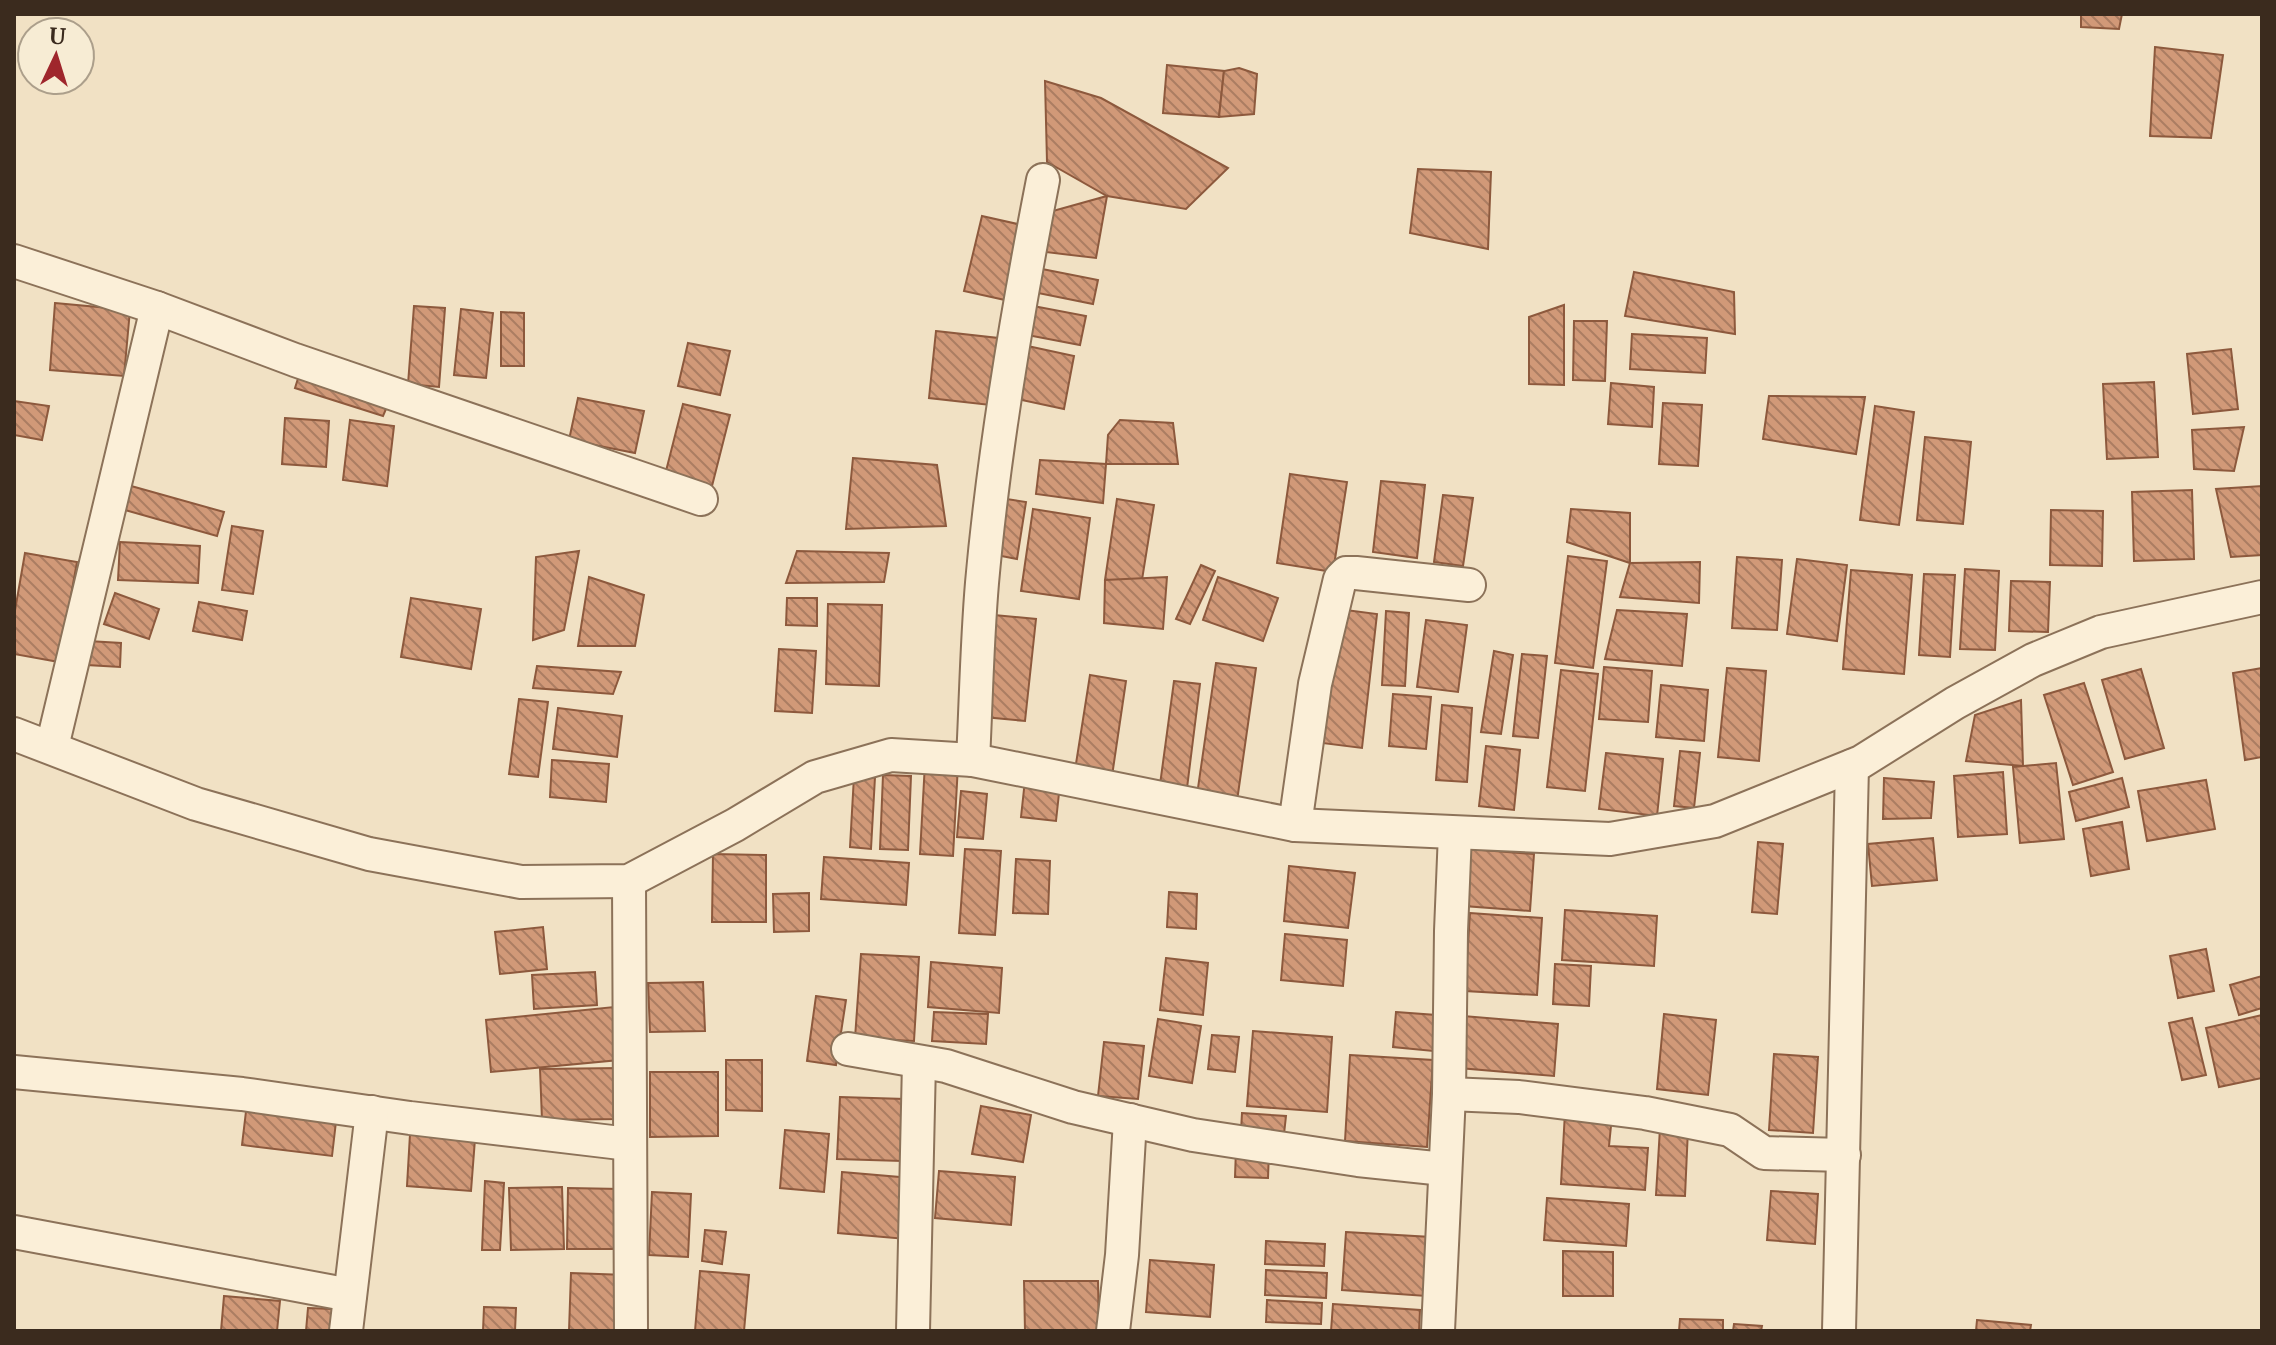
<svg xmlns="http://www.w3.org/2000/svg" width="2276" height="1345" font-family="Merriweather,serif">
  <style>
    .building { fill: url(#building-back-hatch); stroke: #8d593d; stroke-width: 2 }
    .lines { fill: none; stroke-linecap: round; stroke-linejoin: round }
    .street-casing { stroke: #8c7259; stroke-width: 36 }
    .street { stroke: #fbefd8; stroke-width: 32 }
  </style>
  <defs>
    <pattern id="building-back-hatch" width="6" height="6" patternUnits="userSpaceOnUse" patternTransform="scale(2)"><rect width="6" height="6" fill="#d19978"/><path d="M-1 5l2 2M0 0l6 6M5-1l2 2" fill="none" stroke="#ab7d62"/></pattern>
  </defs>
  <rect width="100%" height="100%" fill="#f1e1c4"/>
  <g class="building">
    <path d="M2081,14H2122L2119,29L2081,27Z"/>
    <path d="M2155,47L2223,55L2211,138L2150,136Z"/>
    <path d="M1167,65L1224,71L1219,117L1163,113Z"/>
    <path d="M1239,68L1257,74L1254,114L1219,117L1224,71Z"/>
    <path d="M1045,81L1101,98L1228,168L1186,209L1107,196L1047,162Z"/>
    <path d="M1418,169L1491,172L1488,249L1410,233Z"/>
    <path d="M1107,196L1096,258L1037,251L1042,214Z"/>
    <path d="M982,216L1022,225L1005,300L964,291Z"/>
    <path d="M1037,268L1098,280L1093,304L1033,292Z"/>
    <path d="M1634,272L1734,292L1735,334L1625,316Z"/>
    <path d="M55,303L130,310L124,376L50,370Z"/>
    <path d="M1028,305L1086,316L1080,345L1022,334Z"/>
    <path d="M1564,305V385L1529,384V317Z"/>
    <path d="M414,306L445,308L439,387L408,384Z"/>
    <path d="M461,309L493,313L486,378L454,375Z"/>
    <path d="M501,312L524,313V366H501Z"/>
    <path d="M1574,321H1607L1605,381L1573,380Z"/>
    <path d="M936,331L1007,339L999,406L929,398Z"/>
    <path d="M1632,334L1707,338L1705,373L1630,369Z"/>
    <path d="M688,343L730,351L720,395L678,386Z"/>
    <path d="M1023,345L1074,356L1064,409L1012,398Z"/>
    <path d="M2231,349L2238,409L2193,414L2187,354Z"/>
    <path d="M300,372L389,402L383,416L295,388Z"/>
    <path d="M2154,382L2158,457L2107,459L2103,384Z"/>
    <path d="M1611,383L1654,387L1652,427L1608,424Z"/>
    <path d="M1769,396L1865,397L1856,454L1763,439Z"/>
    <path d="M578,398L644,411L635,453L569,440Z"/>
    <path d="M14,401L49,406L42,440L14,435Z"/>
    <path d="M1663,403L1702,405L1698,466L1659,464Z"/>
    <path d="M683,404L730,415L712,486L665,475Z"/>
    <path d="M1875,406L1914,412L1899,525L1860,520Z"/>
    <path d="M285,418L329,421L326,467L282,464Z"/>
    <path d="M350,420L394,426L387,486L343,480Z"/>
    <path d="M1120,420L1173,423L1178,464H1106L1108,435Z"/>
    <path d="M2244,427L2234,471L2194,469L2192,430Z"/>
    <path d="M1925,437L1971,442L1963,524L1917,520Z"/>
    <path d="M853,458L937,465L946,526L846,529Z"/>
    <path d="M1040,460L1106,464L1103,503L1036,494Z"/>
    <path d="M1290,474L1347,482L1333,572L1277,563Z"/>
    <path d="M1381,481L1425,485L1417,558L1373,552Z"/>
    <path d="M124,484L224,512L217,536L118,508Z"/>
    <path d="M2262,486V555L2231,557L2216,489Z"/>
    <path d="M2192,490L2194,559L2134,561L2132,492Z"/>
    <path d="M1443,495L1473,498L1463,566L1434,562Z"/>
    <path d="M1000,498L1026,502L1017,559L991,554Z"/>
    <path d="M1117,499L1154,505L1141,586L1105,580Z"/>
    <path d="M1033,509L1090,518L1079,599L1021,591Z"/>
    <path d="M1571,509L1630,513V563L1567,542Z"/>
    <path d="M2051,510L2103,511L2102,566L2050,565Z"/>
    <path d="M232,526L263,531L253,594L222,590Z"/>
    <path d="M120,542L200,546L198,583L118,580Z"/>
    <path d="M579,551L564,630L533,640L536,557Z"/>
    <path d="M797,551L889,553L884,582L786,583Z"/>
    <path d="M25,553L77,562L59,662L14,654V616Z"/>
    <path d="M1568,556L1607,561L1593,668L1555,663Z"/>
    <path d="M1737,557L1782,560L1777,630L1732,628Z"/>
    <path d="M1797,559L1847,565L1837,641L1787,634Z"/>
    <path d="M1700,562L1699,603L1620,597L1630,563Z"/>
    <path d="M1201,565L1215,571L1190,624L1176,619Z"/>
    <path d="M1965,569L1999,571L1995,650L1960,649Z"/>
    <path d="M1851,570L1912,575L1904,674L1843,669Z"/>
    <path d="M1924,574L1955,575L1950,657L1919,655Z"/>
    <path d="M589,577L644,595L635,646H578Z"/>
    <path d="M1167,577L1163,629L1104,623L1105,580Z"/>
    <path d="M1218,577L1278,598L1263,641L1203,620Z"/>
    <path d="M2011,581L2050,582L2048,632L2009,631Z"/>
    <path d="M115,593L159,609L149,639L104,624Z"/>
    <path d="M411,598L481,609L471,669L401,657Z"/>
    <path d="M787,598H817V626L786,625Z"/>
    <path d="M199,602L247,611L242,640L193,631Z"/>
    <path d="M828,604L882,605L879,686L826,684Z"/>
    <path d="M1338,609L1377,614L1362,748L1322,743Z"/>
    <path d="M1617,610L1687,614L1682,666L1605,659Z"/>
    <path d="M1386,611L1409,613L1405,686L1382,685Z"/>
    <path d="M994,615L1036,619L1025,721L984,717Z"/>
    <path d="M1426,620L1467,625L1458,692L1417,687Z"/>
    <path d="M88,641L121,643L120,667L87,665Z"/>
    <path d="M779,649L816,651L812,713L775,711Z"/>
    <path d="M1494,651L1513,655L1501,734L1481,732Z"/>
    <path d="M1522,654L1547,656L1538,738L1513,736Z"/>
    <path d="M1216,663L1256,668L1237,801L1197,795Z"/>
    <path d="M537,666L621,672L613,694L533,688Z"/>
    <path d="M1604,667L1652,671L1648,722L1599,719Z"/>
    <path d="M1727,668L1766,671L1759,761L1718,757Z"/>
    <path d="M2262,668V757L2245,760L2233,673Z"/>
    <path d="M2141,669L2164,748L2125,759L2102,680Z"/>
    <path d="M1561,670L1598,674L1585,791L1547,787Z"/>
    <path d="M1090,675L1126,681L1112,776L1075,770Z"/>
    <path d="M1174,681L1200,684L1186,796L1159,792Z"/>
    <path d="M2084,683L2113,772L2073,785L2044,695Z"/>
    <path d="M1661,685L1708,690L1704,741L1656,737Z"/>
    <path d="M1393,694L1431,697L1426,749L1389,746Z"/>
    <path d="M519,699L548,702L538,777L509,774Z"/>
    <path d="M2021,700L2023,766L1966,761L1975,715Z"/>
    <path d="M1442,705L1472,708L1467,782L1436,780Z"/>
    <path d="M558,708L622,716L617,757L553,749Z"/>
    <path d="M1486,746L1520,750L1514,810L1479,806Z"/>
    <path d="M1680,751L1700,753L1694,808L1674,806Z"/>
    <path d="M1606,753L1663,759L1657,816L1599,809Z"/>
    <path d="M552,760L609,764L606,802L550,797Z"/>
    <path d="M925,763L958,765L953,856L920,854Z"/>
    <path d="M2056,763L2064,839L2020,843L2013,767Z"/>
    <path d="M2003,772L2007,834L1958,837L1954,776Z"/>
    <path d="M883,775L911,776L908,850L880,849Z"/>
    <path d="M854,776L875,777L871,849L850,847Z"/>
    <path d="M1884,778L1934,782L1931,818L1883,819Z"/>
    <path d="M2122,778L2129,807L2076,821L2069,792Z"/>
    <path d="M1025,780L1060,784L1056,821L1021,817Z"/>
    <path d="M2206,780L2215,829L2147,841L2138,791Z"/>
    <path d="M961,791L987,794L983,839L957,837Z"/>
    <path d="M2122,822L2129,869L2091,876L2083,829Z"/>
    <path d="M1933,838L1937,880L1872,886L1868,844Z"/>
    <path d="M1758,842L1783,844L1777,914L1752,912Z"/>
    <path d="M965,849L1001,851L995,935L959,933Z"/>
    <path d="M1469,849L1534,854L1530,911L1464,906Z"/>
    <path d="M713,854L766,855V922H712Z"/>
    <path d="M824,857L909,863L906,905L821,899Z"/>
    <path d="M1016,859L1050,861L1048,914L1013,913Z"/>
    <path d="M1289,866L1355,873L1348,928L1284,921Z"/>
    <path d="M1169,892L1197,894L1196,929L1167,927Z"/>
    <path d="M809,893V931L774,932L773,894Z"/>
    <path d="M1565,910L1657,916L1654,966L1562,960Z"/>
    <path d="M1470,913L1542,918L1537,995L1465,991Z"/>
    <path d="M543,927L547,969L500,974L495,932Z"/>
    <path d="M1285,934L1347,940L1343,986L1281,980Z"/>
    <path d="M2206,949L2214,991L2178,998L2170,956Z"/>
    <path d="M861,954L919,957L914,1041L855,1038Z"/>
    <path d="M1166,958L1208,963L1203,1015L1160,1010Z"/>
    <path d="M931,962L1002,968L999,1013L928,1007Z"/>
    <path d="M1555,964L1591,966L1589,1006L1553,1004Z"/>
    <path d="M595,972L597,1005L534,1009L532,975Z"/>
    <path d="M2262,976V1008L2239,1015L2230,985Z"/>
    <path d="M703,982L705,1031L650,1032L648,983Z"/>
    <path d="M816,996L846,1000L836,1065L807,1061Z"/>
    <path d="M614,1007L619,1060L491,1072L486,1020Z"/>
    <path d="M934,1012L988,1014L986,1044L932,1041Z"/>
    <path d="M1396,1012L1436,1015L1433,1051L1393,1047Z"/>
    <path d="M1664,1014L1716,1020L1708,1095L1657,1089Z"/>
    <path d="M2262,1015V1078L2219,1087L2206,1028Z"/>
    <path d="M1463,1016L1558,1024L1554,1076L1459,1068Z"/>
    <path d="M2192,1018L2206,1075L2182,1080L2169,1023Z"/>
    <path d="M1158,1019L1201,1026L1192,1083L1149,1076Z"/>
    <path d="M1253,1031L1332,1037L1327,1112L1247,1106Z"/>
    <path d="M1212,1035L1239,1037L1235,1072L1208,1069Z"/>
    <path d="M1104,1042L1144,1046L1138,1099L1098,1096Z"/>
    <path d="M1774,1054L1818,1057L1813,1133L1769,1130Z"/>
    <path d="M1350,1055L1433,1060L1427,1147L1345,1141Z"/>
    <path d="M726,1060H762V1111L726,1110Z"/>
    <path d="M619,1068L620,1119L542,1120L540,1069Z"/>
    <path d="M650,1072H718V1136L650,1137Z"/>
    <path d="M840,1097L905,1099L902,1161L837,1159Z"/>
    <path d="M247,1103L337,1113L332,1156L242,1145Z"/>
    <path d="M981,1106L1031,1115L1023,1162L972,1154Z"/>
    <path d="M1565,1112L1612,1116L1609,1146L1648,1148L1645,1190L1561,1184Z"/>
    <path d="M1242,1113L1286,1116L1284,1134L1241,1131Z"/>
    <path d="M1660,1128L1688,1129L1685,1196L1656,1195Z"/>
    <path d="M785,1130L829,1134L824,1192L780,1188Z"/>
    <path d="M410,1134L475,1139L471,1191L407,1186Z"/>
    <path d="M1236,1149L1269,1151L1268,1178L1235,1177Z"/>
    <path d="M939,1171L1015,1177L1011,1225L935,1218Z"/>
    <path d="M842,1172L911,1178L906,1239L838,1233Z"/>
    <path d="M485,1181L504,1183L500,1250H482Z"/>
    <path d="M562,1187L564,1249L511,1250L509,1188Z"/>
    <path d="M568,1188L621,1189L620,1249H567Z"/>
    <path d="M1771,1191L1818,1194L1815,1244L1767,1240Z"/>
    <path d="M652,1192L691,1194L688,1257L649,1255Z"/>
    <path d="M1547,1198L1629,1204L1626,1246L1544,1240Z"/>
    <path d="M705,1230L726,1232L722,1264L702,1261Z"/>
    <path d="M1346,1232L1431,1237L1426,1296L1342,1290Z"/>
    <path d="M1266,1241L1325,1244L1324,1266L1265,1264Z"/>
    <path d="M1563,1251L1613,1252V1296H1563Z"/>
    <path d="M1150,1260L1214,1265L1210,1317L1146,1312Z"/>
    <path d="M1266,1270L1327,1273L1326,1298L1265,1295Z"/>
    <path d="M700,1271L749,1275L744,1331H695Z"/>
    <path d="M571,1273L626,1275L624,1331H569Z"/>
    <path d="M1024,1281H1098L1099,1331H1025Z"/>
    <path d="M224,1296L280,1301L277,1331H221Z"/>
    <path d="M1267,1300L1322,1303L1321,1324L1266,1322Z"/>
    <path d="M1333,1304L1420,1310L1419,1331H1331Z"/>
    <path d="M484,1307L516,1308L515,1331H483Z"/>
    <path d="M308,1308L333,1309L332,1331H306Z"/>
    <path d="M1680,1319L1723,1320V1331H1679Z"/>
    <path d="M1977,1320L2031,1325L2030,1331H1976Z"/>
    <path d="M1734,1324L1762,1326L1761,1331H1733Z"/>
  </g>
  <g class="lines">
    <g class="street-casing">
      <g id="street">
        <path d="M14,261L157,308L295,360L701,499"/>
        <path d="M14,734L196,804L369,854L521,882L629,881L735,825L815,777L891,755L973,760L1295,825L1610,839L1715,821L1861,762L1955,703L2033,660L2101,632L2262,597"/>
        <path d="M52,747L157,308"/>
        <path d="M973,760C976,701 977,642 982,583C994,448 1017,313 1043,180"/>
        <path d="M1295,825L1315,684L1340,579L1346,573H1356L1469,585"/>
        <path d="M629,881L631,1331"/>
        <path d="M848,1049L946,1066L1073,1107L1193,1135L1358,1160L1444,1169"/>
        <path d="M14,1072L242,1094L410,1118L629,1144"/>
        <path d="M1449,1094L1519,1097L1645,1113L1730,1130L1764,1153L1844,1155"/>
        <path d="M14,1232L350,1295"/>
        <path d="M346,1331L372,1112"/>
        <path d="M913,1331L919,1062"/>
        <path d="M1113,1331L1122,1255L1130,1120"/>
        <path d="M1438,1331L1449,1094L1451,931L1455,833"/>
        <path d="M1839,1331L1852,766"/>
      </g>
    </g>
    <use href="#street" class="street"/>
  </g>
  <rect width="2276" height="1345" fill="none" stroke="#3b2b1e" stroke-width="32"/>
  <g transform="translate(56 56) rotate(4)"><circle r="38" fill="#f7ecd4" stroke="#ac9f8b" stroke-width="2"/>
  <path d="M0-6L14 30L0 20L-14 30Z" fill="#9f262c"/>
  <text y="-12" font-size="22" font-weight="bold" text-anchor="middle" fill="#3b2b1e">U</text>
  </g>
</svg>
